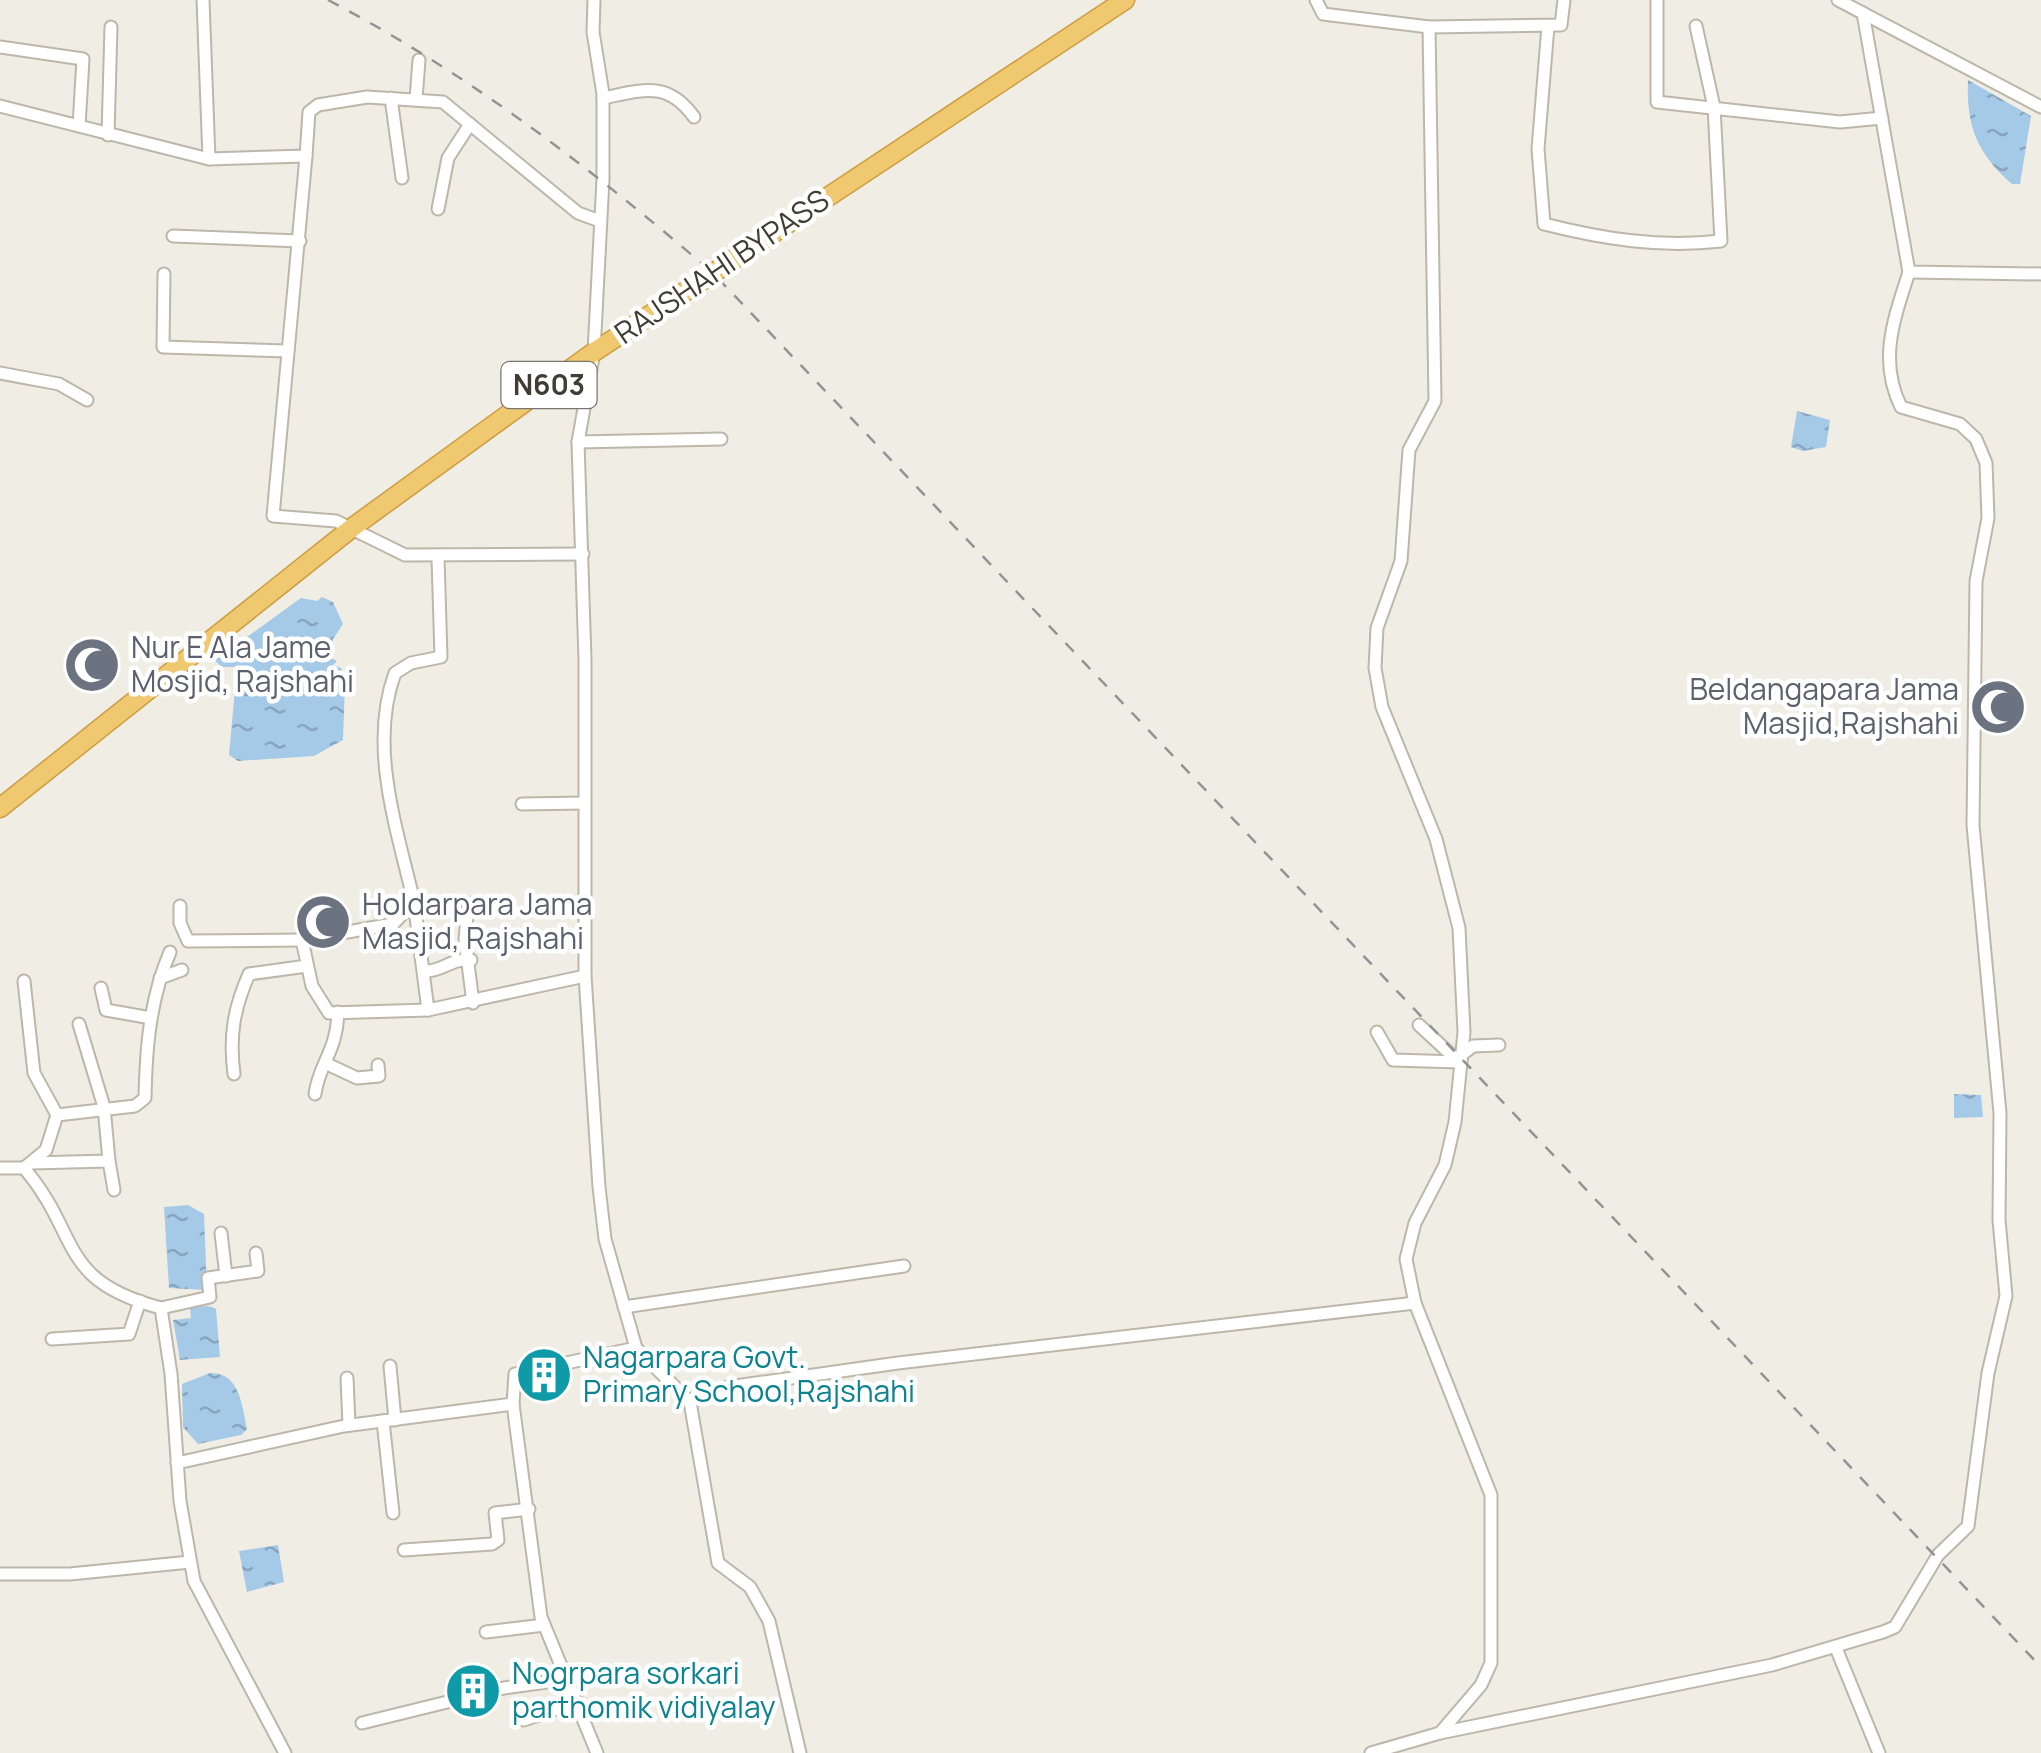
<svg xmlns="http://www.w3.org/2000/svg" width="2041" height="1753" font-family="Manrope,sans-serif">
  <style>
    .water { fill: url(#water-ripples) }
    .lines { fill: none; stroke-linecap: round; stroke-linejoin: round }
    .minor-casing { stroke: #bdb7aa; stroke-width: 15 }
    .highway-casing { stroke: #cd9e41; stroke-width: 21 }
    .minor { stroke: #fff; stroke-width: 11 }
    .highway { stroke: #efc870; stroke-width: 18 }
    .rail { stroke: #939393; stroke-width: 2.5; stroke-dasharray: 12 12; stroke-linecap: butt }
    .labels { text-anchor: middle; stroke-width: 9; stroke-linejoin: round; paint-order: stroke }
    .shield { fill: #fff; stroke: #7a7771; stroke-width: 2.5 }
    .shield-label { font-size: 28px; font-weight: bold; fill: #413d34 }
    .street-label { font-size: 30px; fill: #413d34; stroke: #fff }
    .worship-label { font-size: 30px; fill: #5b616d; stroke: #fff; text-anchor: start }
    .culture-label { font-size: 30px; fill: #0d838f; stroke: #fff; text-anchor: start }
  </style>
  <defs>
    <pattern id="water-ripples" width="26" height="14" patternUnits="userSpaceOnUse" patternTransform="scale(2.5)"><rect width="26" height="14" fill="#a5cae8"/><path d="M2 4q2-2 4 0t4 0M15 11q2-2 4 0t4 0" fill="none" stroke="#88a5bd"/></pattern>
  </defs>
  <rect width="100%" height="100%" fill="#f0ede4"/>
  <g class="water">
    <path d="M1968,80L2031,116L2020,184H2012C1977,154 1966,126 1968,80Z"/>
    <path d="M1797,411L1830,420L1826,447L1803,451L1791,447Z"/>
    <path d="M322,597L333,602L343,624L333,639L331,658L337,661L333,665L341,668L345,683L343,740L314,756L238,761L229,755L237,667H221L215,660L301,598L317,601Z"/>
    <path d="M1954,1094L1981,1095L1983,1117L1954,1118Z"/>
    <path d="M188,1205L204,1214L207,1290L169,1288L164,1207Z"/>
    <path d="M208,1306L216,1309L220,1357L180,1360L173,1320L191,1318L190,1307Z"/>
    <path d="M210,1373C240,1372 242,1406 247,1429L241,1435L198,1444L183,1427L182,1384Z"/>
    <path d="M278,1545L284,1582L247,1592L239,1551Z"/>
  </g>
  <g class="lines">
    <g class="minor-casing">
      <g id="minor">
        <path d="M203,0L209,159"/>
        <path d="M594,0L593,32L603,94V179L594,352L578,442L585,660V976L599,1187L605,1239L636,1348L690,1402L718,1563L750,1587L769,1621L800,1753"/>
        <path d="M1657,0V102L1840,122L1882,118"/>
        <path d="M1838,0L2041,107"/>
        <path d="M1863,13L1909,272L2041,274"/>
        <path d="M1548,26L1538,149L1544,224C1603,239 1660,248 1721,241L1714,107L1696,26"/>
        <path d="M1429,27L1561,25L1564,0"/>
        <path d="M0,47L83,59L79,126"/>
        <path d="M391,98L402,178"/>
        <path d="M603,98C643,90 667,80 694,117"/>
        <path d="M416,99L419,60"/>
        <path d="M0,106L209,159L306,156L309,112L318,105L367,97L443,102L578,213L600,221"/>
        <path d="M108,135L111,27"/>
        <path d="M306,156L273,516L336,521L405,555L583,554"/>
        <path d="M438,209L448,158L470,124"/>
        <path d="M173,236L300,241"/>
        <path d="M164,274L163,347L288,351"/>
        <path d="M0,373L59,384L87,400"/>
        <path d="M578,442L721,439"/>
        <path d="M438,558L441,657L411,663L395,673C368,746 397,829 414,902L393,924L302,940L312,986L329,1013L428,1010L585,976"/>
        <path d="M522,804L584,803"/>
        <path d="M414,902L428,1010"/>
        <path d="M468,903L465,940L473,1003"/>
        <path d="M180,906V923L188,941L302,940"/>
        <path d="M426,971C443,971 452,958 471,960"/>
        <path d="M160,978L182,970"/>
        <path d="M24,981L34,1073L57,1115"/>
        <path d="M101,988L106,1010L151,1018"/>
        <path d="M1419,1025L1459,1062"/>
        <path d="M1377,1032L1393,1060L1459,1062"/>
        <path d="M1460,1056L1473,1046L1499,1045"/>
        <path d="M327,1064L357,1078L379,1076L378,1065"/>
        <path d="M234,1074C229,1036 234,1008 249,974L307,966"/>
        <path d="M315,1094C319,1063 337,1052 338,1012"/>
        <path d="M109,1161L114,1190"/>
        <path d="M31,1163L109,1161L104,1107L79,1024"/>
        <path d="M0,1168H24C82,1236 56,1280 161,1308L171,1374L180,1501L194,1581L285,1753"/>
        <path d="M24,1168L46,1150L57,1115L135,1106L145,1098C146,1047 150,999 170,952"/>
        <path d="M221,1233L226,1276"/>
        <path d="M624,1307L904,1266"/>
        <path d="M161,1308L210,1297L208,1278L258,1271L256,1253"/>
        <path d="M52,1339L129,1334L140,1301"/>
        <path d="M390,1366L395,1420"/>
        <path d="M347,1378L349,1425"/>
        <path d="M690,1402L728,1387L898,1363L1415,1303L1406,1259L1415,1223L1445,1165L1455,1122L1464,1032L1459,928L1436,839L1382,707L1375,668L1377,628L1401,561L1409,450L1435,401L1429,27L1323,14L1316,0"/>
        <path d="M513,1404L541,1617L597,1753"/>
        <path d="M383,1421L393,1513"/>
        <path d="M177,1463L344,1426L513,1404L515,1374L636,1348"/>
        <path d="M404,1550L492,1544L498,1540L495,1513L529,1509"/>
        <path d="M0,1574H70L190,1562"/>
        <path d="M486,1632L544,1625"/>
        <path d="M1836,1648L1879,1753"/>
        <path d="M524,1720L578,1702"/>
        <path d="M362,1723L504,1688L568,1679"/>
        <path d="M1440,1733L1772,1665L1883,1632L1895,1627L1938,1555L1968,1526L1988,1373L2006,1296L1999,1220L2000,1113L1973,825L1976,581L1988,518L1986,463L1976,439L1960,424L1901,407C1878,360 1894,319 1909,272"/>
        <path d="M1371,1753L1440,1733L1481,1685L1491,1663V1495L1415,1303"/>
      </g>
    </g>
    <g class="highway-casing">
      <path id="highway" d="M0,808L353,527L594,352L1125,0"/>
    </g>
    <use href="#minor" class="minor"/>
    <use href="#highway" class="highway"/>
    <path class="rail" d="M328,0C471,75 590,168 712,272L2041,1667"/>
  </g>
  <defs>
    <g id="mosque-disc" transform="scale(2.875)"><circle r="9.5" fill="#6b7280" stroke="#fff"/><path d="M3.5-4.9A6 6 0 1 0 3.5 4.9A5 5 0 1 1 3.5-4.9Z" fill="#fff"/></g>
    <g id="building-disc" transform="scale(2.875)"><circle r="9.5" fill="#0f9aa8" stroke="#fff"/><path d="M-4-6H4V6H1V3H-1V6H-4ZM-2.5-4.3h1.7v1.8h-1.7ZM.8-4.3h1.7v1.8H.8ZM-2.5-1h1.7V.8h-1.7ZM.8-1h1.7V.8H.8Z" fill="#fff"/></g>
  </defs>
  <g fill-rule="evenodd">
    <use href="#mosque-disc" x="92" y="665"/>
    <use href="#mosque-disc" x="1998" y="707"/>
    <use href="#mosque-disc" x="323" y="922"/>
    <use href="#building-disc" x="544" y="1375"/>
    <use href="#building-disc" x="473" y="1691"/>
  </g>
  <g class="labels">
    <rect class="shield" x="501.5" y="362" width="95" height="46" rx="8"/>
    <g class="shield-label">
      <text x="549" y="395">N603</text>
    </g>
    <g class="street-label">
      <text transform="translate(722 267) rotate(-34)" y="10">RAJSHAHI BYPASS</text>
    </g>
    <g class="worship-label">
      <text x="131" y="658">Nur E Ala Jame<tspan x="131" dy="34">Mosjid, Rajshahi</tspan></text>
      <text x="1959" y="700" text-anchor="end">Beldangapara Jama<tspan x="1959" dy="34">Masjid,Rajshahi</tspan></text>
      <text x="362" y="915">Holdarpara Jama<tspan x="362" dy="34">Masjid, Rajshahi</tspan></text>
    </g>
    <g class="culture-label">
      <text x="583" y="1368">Nagarpara Govt.<tspan x="583" dy="34">Primary School,Rajshahi</tspan></text>
      <text x="512" y="1684">Nogrpara sorkari<tspan x="512" dy="34">parthomik vidiyalay</tspan></text>
    </g>
  </g>
</svg>
